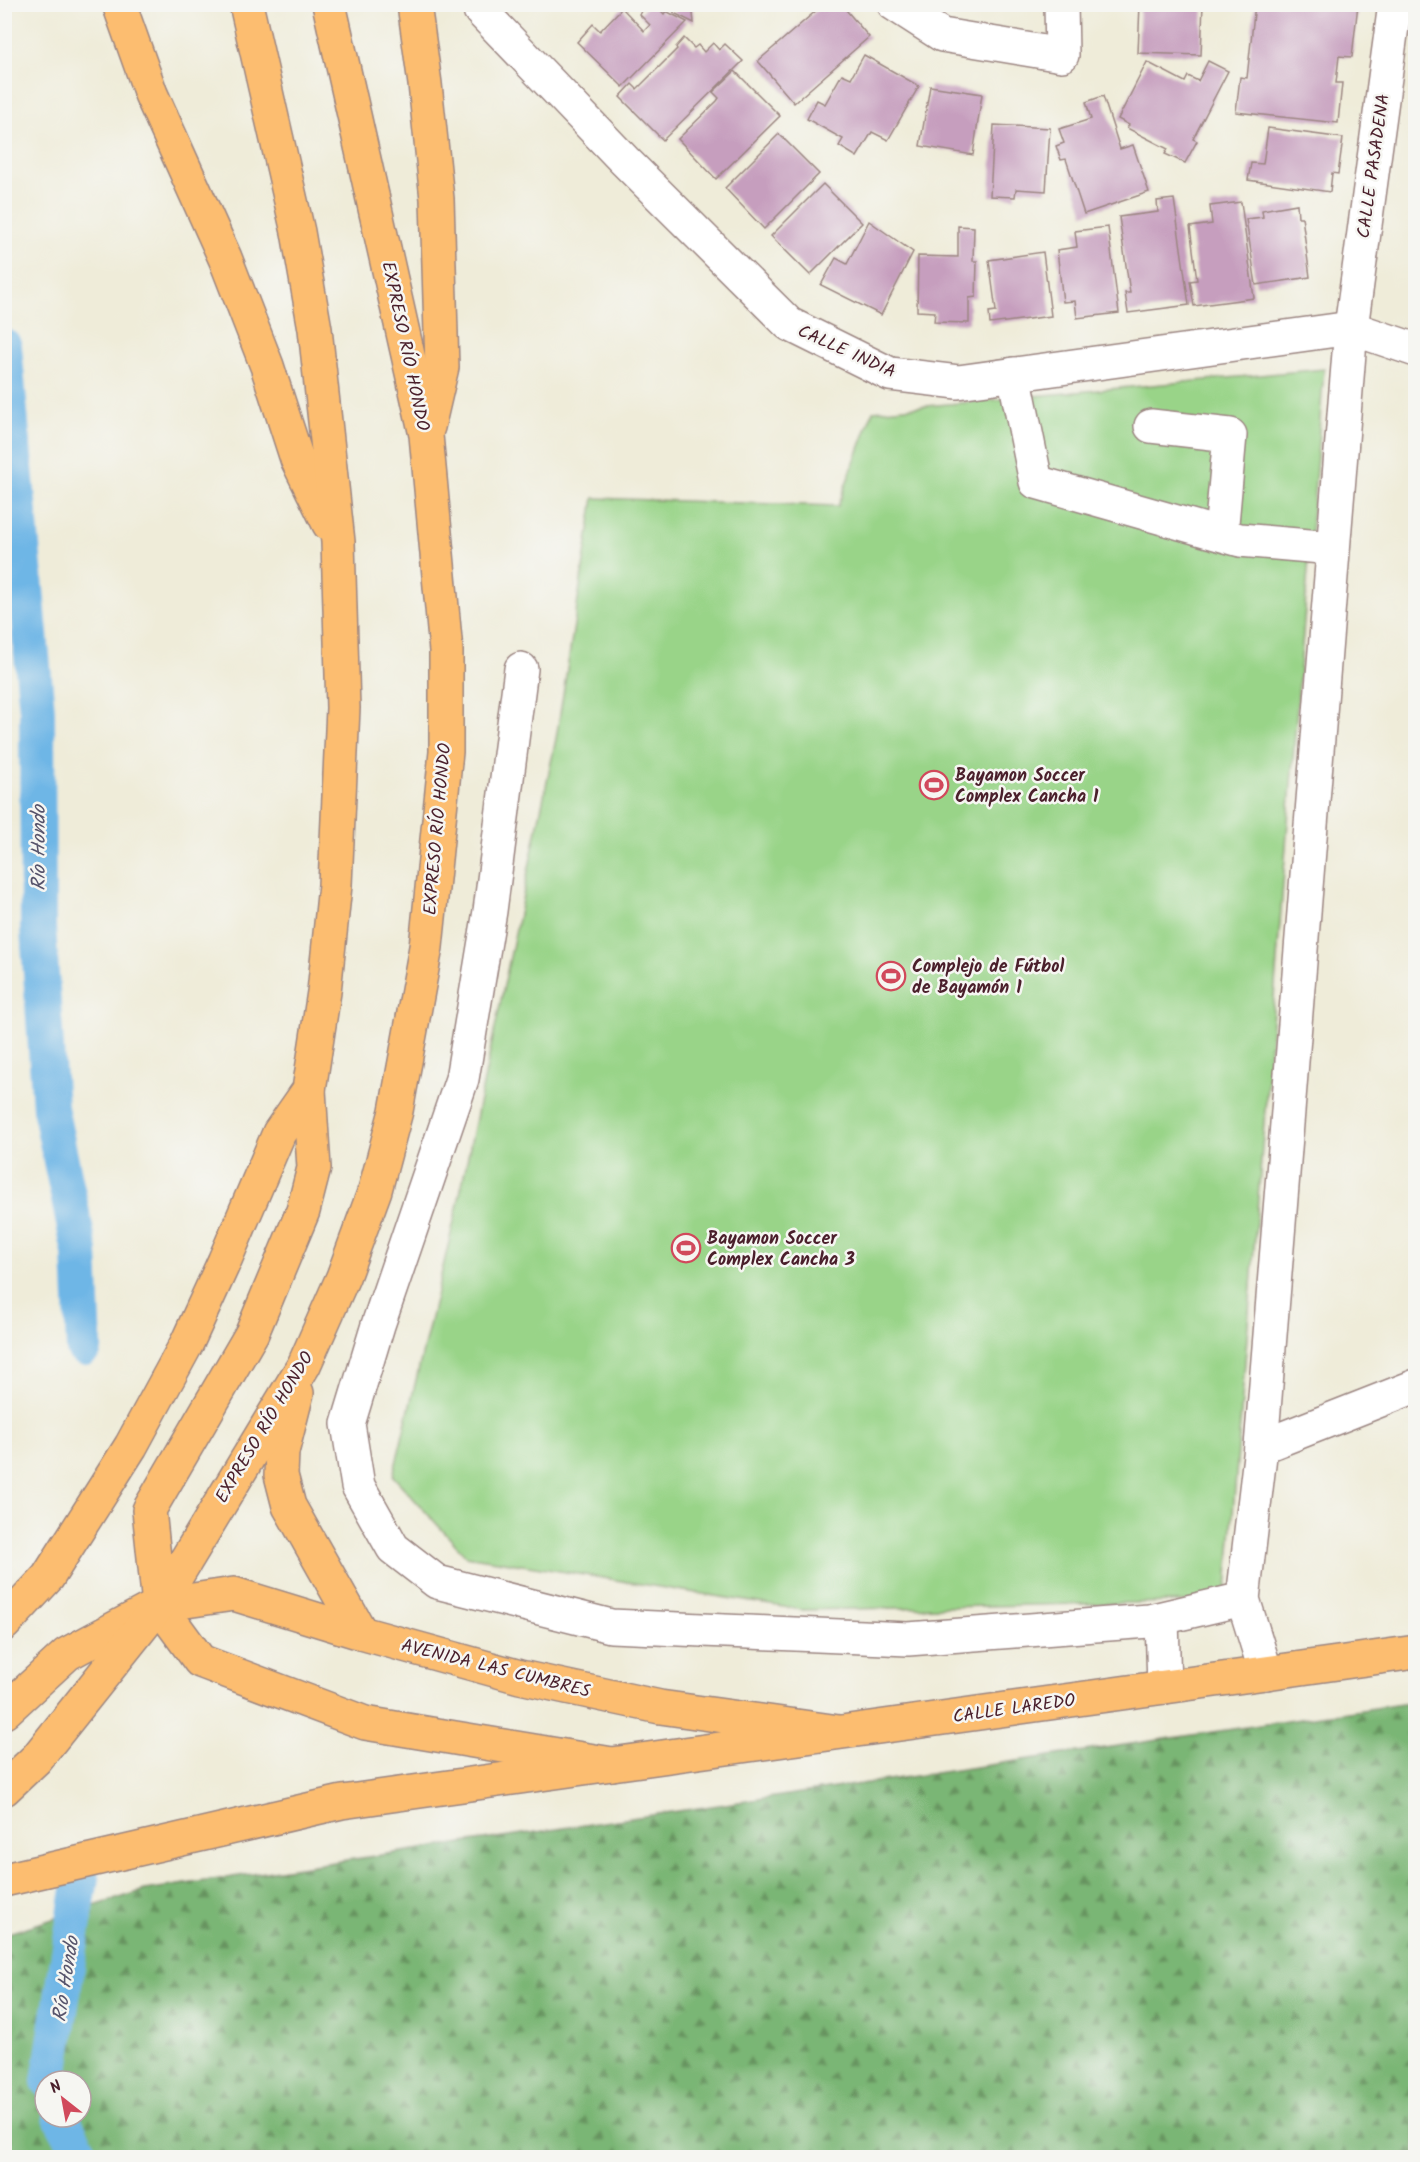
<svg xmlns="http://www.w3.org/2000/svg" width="1420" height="2162" font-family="Kalam,sans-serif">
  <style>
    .grass { fill: #99d488; stroke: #727a5a; stroke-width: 1.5 }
    .forest { fill: url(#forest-firs); stroke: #626a50; stroke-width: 1.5; fill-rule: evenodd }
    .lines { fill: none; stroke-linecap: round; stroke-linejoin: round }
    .canal { stroke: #6eb6e6; stroke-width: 36 }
    .building { fill: #c69ebe }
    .minor-casing { stroke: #9c8682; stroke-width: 36 }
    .major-casing { stroke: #9c8682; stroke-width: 36 }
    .highway-casing { stroke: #9c8682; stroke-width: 36 }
    .minor { stroke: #fff; stroke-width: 33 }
    .major { stroke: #fcbd6f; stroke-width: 33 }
    .highway { stroke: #fcbd6f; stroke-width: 33 }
    .labels { text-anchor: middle; stroke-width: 5; stroke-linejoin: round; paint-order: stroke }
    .street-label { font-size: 18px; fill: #4a1f2b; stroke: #f6f6f2 }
    .poi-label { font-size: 18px; font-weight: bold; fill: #4a1f2b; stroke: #f6f6f2; text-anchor: start }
    .water-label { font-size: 20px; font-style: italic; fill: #57546c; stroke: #f6f6f2 }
  </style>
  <defs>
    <pattern id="forest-firs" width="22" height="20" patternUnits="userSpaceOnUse" patternTransform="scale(1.5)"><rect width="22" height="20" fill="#7ab674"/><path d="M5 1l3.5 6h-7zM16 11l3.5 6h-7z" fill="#66935f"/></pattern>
  </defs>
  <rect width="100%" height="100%" fill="#f6f6f2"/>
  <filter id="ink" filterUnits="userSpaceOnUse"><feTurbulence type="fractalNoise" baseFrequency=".0167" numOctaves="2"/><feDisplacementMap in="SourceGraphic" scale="12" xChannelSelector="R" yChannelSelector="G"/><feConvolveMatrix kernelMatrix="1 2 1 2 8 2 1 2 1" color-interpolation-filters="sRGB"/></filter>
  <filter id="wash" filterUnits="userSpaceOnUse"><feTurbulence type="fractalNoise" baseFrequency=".008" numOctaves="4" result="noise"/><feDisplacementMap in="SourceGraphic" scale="24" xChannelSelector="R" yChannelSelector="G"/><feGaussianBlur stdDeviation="1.35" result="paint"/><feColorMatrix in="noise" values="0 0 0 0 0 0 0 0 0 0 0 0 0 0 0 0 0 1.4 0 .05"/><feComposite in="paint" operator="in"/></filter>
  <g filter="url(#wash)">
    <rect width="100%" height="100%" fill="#efecd9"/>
    <path class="grass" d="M1324,369L1226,1601L802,1610L466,1556L393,1476L456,1213L556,739L594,498L838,506L873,411Z"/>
    <path class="forest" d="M1415,1702V2157H5V1934L145,1890ZM45,2081H81V2117H45Z"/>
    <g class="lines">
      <g class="canal">
        <path d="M4,347L37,711L38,928L50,1108L80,1252L84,1348"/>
        <path d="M49,2081L81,1877"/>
        <path d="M61,2117L83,2158"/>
      </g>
    </g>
    <g id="blocks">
      <g class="building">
        <path d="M649,4H655L664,14L666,11L687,22L623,87L577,42L593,24L600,31L622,8L644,31L650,25L639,14Z"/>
        <path d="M673,4H692L694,23L674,13Z"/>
        <path d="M815,4H841L869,37L794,103L758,61L818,9Z"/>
        <path d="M1140,4H1203L1201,55L1138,53Z"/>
        <path d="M1255,4H1358L1352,57L1339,56L1336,83H1342L1338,123L1236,112L1240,77L1247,78Z"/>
        <path d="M684,38L694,48L698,45L704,52L713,43L719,50L725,44L743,61L663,140L620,97L632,84L637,89L677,49L676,47Z"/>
        <path d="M864,55L919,86L888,140L872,132L857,157L839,146L843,139L807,119L817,100L825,104L842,74L851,78Z"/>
        <path d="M1208,61L1228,71L1193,139L1197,141L1185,163L1165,154L1168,149L1127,128L1129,125L1118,119L1147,62L1185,82L1188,76L1198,81Z"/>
        <path d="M735,71L780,116L716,179L678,139L717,101L719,98L713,92Z"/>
        <path d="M930,86L982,94L973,155L920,146Z"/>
        <path d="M1103,96L1120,149L1133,145L1149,192L1084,214L1066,159L1061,160L1056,146L1064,143L1059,129L1091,119L1086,102Z"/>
        <path d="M994,125L1050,128L1046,191L1016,189L1015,197L990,196Z"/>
        <path d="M1268,128L1343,138L1338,174L1332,173L1330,192L1248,180L1251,163L1263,164Z"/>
        <path d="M779,134L819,174L764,229L725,188Z"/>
        <path d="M823,184L862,223L810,275L771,236Z"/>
        <path d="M1174,199L1189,305L1128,313L1125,293H1130L1119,217L1158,212L1157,201Z"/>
        <path d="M1241,202L1254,298L1194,306L1190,281L1197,280L1190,227L1212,224L1210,206Z"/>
        <path d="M1297,204L1298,217H1302L1310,277L1256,285L1246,219L1263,217L1262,210Z"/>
        <path d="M869,221L913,252L881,315L821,285L836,258L847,264Z"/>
        <path d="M958,226L974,227L973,261H977L976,297L969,298V323L934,322L935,312L917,311L918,256L958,257Z"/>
        <path d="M1108,227L1119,313L1077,318L1075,301L1063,302L1057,250L1077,247L1075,231Z"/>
        <path d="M1043,252L1051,316L990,324L989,312L996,311L989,260Z"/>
      </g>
    </g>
  </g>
  <g filter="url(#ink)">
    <use href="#blocks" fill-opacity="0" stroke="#9c8682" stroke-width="1.5"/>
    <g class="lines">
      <g class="minor-casing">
        <g id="minor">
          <path d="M479,4L480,10L625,161L789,324L890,374L958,382L1351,328L1416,350"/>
          <path d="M894,4L942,35L1062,55L1061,4"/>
          <path d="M1014,374L1036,482L1240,540L1333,548"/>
          <path d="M1151,426L1230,435L1221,534"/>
          <path d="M521,669L490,911L462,1079L378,1325L348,1424L358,1486L393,1548L437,1582L611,1626L908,1639L1149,1621L1243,1599"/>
          <path d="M1261,1447L1416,1386"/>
          <path d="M1162,1619L1164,1687"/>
          <path d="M1266,1673L1243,1599L1261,1447L1351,328L1395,4"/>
        </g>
      </g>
      <g class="major-casing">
        <path id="major" d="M839,1732L660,1707L520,1677L361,1633L234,1594L159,1605L200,1661L365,1723L612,1764L1416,1652"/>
      </g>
      <g class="highway-casing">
        <g id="highway">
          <path d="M119,4L151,94L225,258L267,366L297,459L329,524"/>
          <path d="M414,4L425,84L437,199L442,367L428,427"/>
          <path d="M297,1393L282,1452L281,1475L289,1506L361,1633"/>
          <path d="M159,1605L149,1510L252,1333L303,1211L314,1168L309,1090"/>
          <path d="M4,1624L48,1577L131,1446L187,1343L224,1262L279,1133L309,1090L324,992L335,885L343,708L338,542L315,329L298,232L246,4"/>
          <path d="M4,1712L67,1654L147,1611"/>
          <path d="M4,1789L36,1759L159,1605L304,1365L343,1277L375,1190L396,1111L426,947L446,752V651L426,435L329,4"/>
          <path d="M4,1880L342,1802L612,1764"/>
        </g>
      </g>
      <use href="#minor" class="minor"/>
      <use href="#major" class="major"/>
      <use href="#highway" class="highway"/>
    </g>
  </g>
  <defs>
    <g id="stadium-ring" transform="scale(1.5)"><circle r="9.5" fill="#f6f6f2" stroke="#d1495b" stroke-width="1.5"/><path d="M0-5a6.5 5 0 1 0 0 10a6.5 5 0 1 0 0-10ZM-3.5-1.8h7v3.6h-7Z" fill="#d1495b"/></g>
  </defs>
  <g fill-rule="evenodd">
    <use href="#stadium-ring" x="934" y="785"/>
    <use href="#stadium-ring" x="891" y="976"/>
    <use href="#stadium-ring" x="686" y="1248"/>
  </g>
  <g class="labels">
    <g class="street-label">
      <text transform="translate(1373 166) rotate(-82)" y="6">CALLE PASADENA</text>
      <text transform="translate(406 346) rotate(78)" y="6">EXPRESO RÍO HONDO</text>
      <text transform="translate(847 351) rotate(24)" y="6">CALLE INDIA</text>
      <text transform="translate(437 829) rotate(-85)" y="6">EXPRESO RÍO HONDO</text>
      <text transform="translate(264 1427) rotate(-59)" y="6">EXPRESO RÍO HONDO</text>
      <text transform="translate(496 1668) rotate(14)" y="6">AVENIDA LAS CUMBRES</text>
      <text transform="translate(1014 1708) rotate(-8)" y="6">CALLE LAREDO</text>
    </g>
    <g class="poi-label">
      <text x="955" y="781">Bayamon Soccer<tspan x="955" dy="21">Complex Cancha 1</tspan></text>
      <text x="912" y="972">Complejo de Fútbol<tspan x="912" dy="21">de Bayamón 1</tspan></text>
      <text x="707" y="1244">Bayamon Soccer<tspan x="707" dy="21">Complex Cancha 3</tspan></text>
    </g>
    <g class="water-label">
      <text transform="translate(38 848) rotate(-90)" y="7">Río Hondo</text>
      <text transform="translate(65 1979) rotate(-81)" y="7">Río Hondo</text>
    </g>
  </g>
  <rect width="1420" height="2162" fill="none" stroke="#f6f6f2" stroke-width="24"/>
  <g transform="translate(63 2099) rotate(329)"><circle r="28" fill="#f6f6f2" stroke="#b1a0a2" stroke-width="1.5"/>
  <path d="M0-4.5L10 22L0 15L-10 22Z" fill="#d1495b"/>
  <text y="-9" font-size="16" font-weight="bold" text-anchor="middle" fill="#4a1f2b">N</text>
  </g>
</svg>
